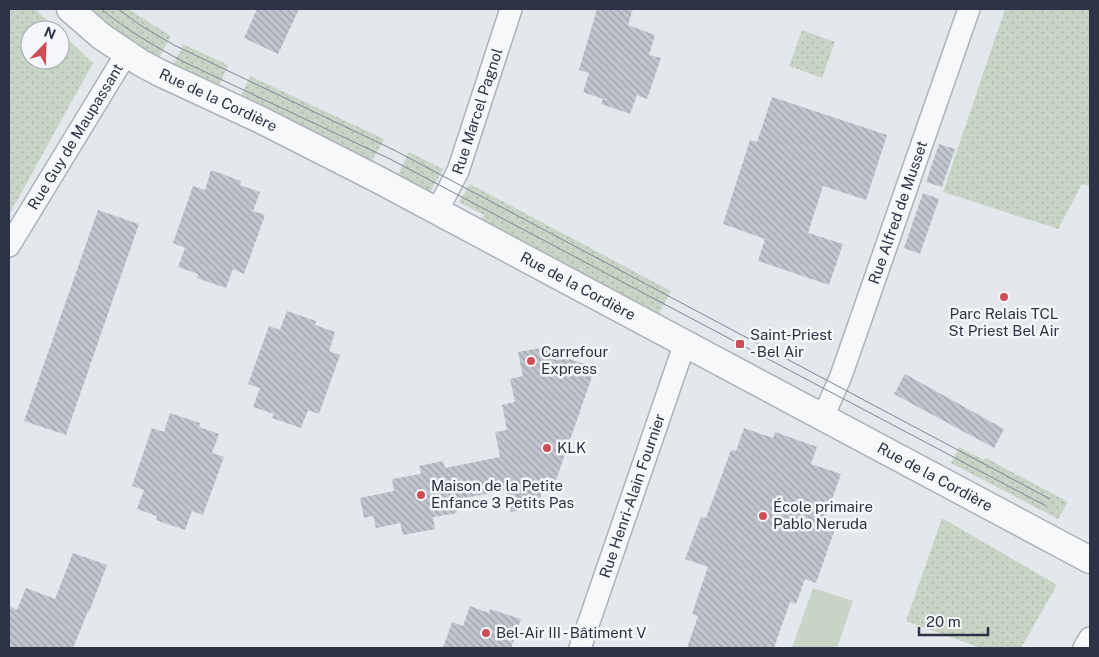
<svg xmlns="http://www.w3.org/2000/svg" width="1099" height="657" font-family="'Public Sans',sans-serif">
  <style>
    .grass { fill: url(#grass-dots) }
    .pitch { fill: #c8d5c6 }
    .building { fill: url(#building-back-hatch) }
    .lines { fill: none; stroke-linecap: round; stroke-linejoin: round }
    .minor-casing { stroke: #adb1ba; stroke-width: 24 }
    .tertiary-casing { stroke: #adb1ba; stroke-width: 29 }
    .minor { stroke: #f7f8fa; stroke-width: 21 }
    .tertiary { stroke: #f7f8fa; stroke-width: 26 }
    .tram { stroke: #7e8595; stroke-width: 1 }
    .poi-dot { fill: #cc4e56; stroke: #f4f6f9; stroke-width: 2 }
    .labels { text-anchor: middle; stroke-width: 5; stroke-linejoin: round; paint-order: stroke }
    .street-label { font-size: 15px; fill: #2c3344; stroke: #f4f6f9 }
    .poi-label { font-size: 15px; fill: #2c3344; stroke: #f4f6f9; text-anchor: start }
  </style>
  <defs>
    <pattern id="grass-dots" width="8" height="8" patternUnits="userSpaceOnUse" patternTransform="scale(1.25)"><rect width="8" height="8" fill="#c8d5c6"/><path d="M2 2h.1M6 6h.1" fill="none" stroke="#acb7ab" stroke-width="1.8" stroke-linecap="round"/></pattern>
    <pattern id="building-back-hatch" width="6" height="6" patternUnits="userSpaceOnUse" patternTransform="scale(1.25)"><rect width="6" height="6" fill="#c1c5ce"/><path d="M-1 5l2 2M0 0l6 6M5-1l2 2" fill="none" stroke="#9da1a9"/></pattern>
  </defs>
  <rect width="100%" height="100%" fill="#e4e7ec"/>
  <g class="grass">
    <path d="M9,9H35L58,30H30V60H60V32L93,63L9,215Z"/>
    <path d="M86,9H128L171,36L158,60L141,50Z"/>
    <path d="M1005,9H1090V186L1082,184L1058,229L943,192Z"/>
    <path d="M802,30L835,42L822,78L789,66Z"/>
    <path d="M183,44L228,65L218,88L172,67Z"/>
    <path d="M250,76L384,139L371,163L240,98Z"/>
    <path d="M409,152L443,169L429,194L397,177Z"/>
    <path d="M470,184L671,291L658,316L481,221L484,215L459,202Z"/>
    <path d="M959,447L984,460L986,458L1068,502L1058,519L951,463Z"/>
    <path d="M942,518L1057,585L1021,648H981L906,621Z"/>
  </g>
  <path class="pitch" d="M813,588L853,601L837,648H792Z"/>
  <g class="building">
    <path d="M257,9H299L278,54L244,38Z"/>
    <path d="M597,9H633L628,25L655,35L649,55L661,58L647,99L637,95L630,114L601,104L603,99L583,92L589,73L579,70Z"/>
    <path d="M772,97L887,135L866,200L823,186L808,233L843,244L829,285L758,261L765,239L723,224L750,140L757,142Z"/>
    <path d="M939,144L955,149L942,187L926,182Z"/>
    <path d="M211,170L241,181L240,185L260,192L253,211L265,215L244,274L233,269L226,288L197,278L198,274L178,267L185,248L173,243L193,186L205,190Z"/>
    <path d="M923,193L939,199L920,254L904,248Z"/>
    <path d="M98,210L139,224L66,435L24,421Z"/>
    <path d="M287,311L316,321L315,325L335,332L329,351L340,355L319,414L308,410L301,428L272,418L274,414L253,407L260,388L248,384L269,326L280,330Z"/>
    <path d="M547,347V351L595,368L556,480L538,484L543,506L511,512L507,490L454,500L457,513L433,517L435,529L403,535L400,523L376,528L373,516L364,518L360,498L394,491L392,479L421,474L419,466L443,461L445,468L500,457L495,432L507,430L502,405L515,402L510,379L523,376L518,352Z"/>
    <path d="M905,374L1004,429L994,448L894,394Z"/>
    <path d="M170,413L200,423L199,427L219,434L212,453L224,457L203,515L192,511L185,530L156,520L157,516L137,509L144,490L132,486L152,428L164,432Z"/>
    <path d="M744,428L773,438L775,432L817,447L811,464L841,474L824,522L836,526L816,583L805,579L796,604L790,602L774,648H687L698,616L692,614L708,567L685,559L701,517L706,518L731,450L736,451Z"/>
    <path d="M73,553L107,565L89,612L88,611L73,648H9V606L17,610L26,588L55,599Z"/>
    <path d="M470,606L489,613L490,609L521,619L511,648H443L452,622L463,626Z"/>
  </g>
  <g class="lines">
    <g class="minor-casing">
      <g id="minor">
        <path id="s1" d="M437,211L458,171L511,9"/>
        <path id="s2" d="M9,246L126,54"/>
        <path id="s3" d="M823,417L841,376L969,9"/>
        <path id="s4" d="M580,648L685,343"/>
        <path d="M1084,648L1090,638"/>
      </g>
    </g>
    <g class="tertiary-casing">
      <g id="tertiary">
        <path id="s5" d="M70,9L101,36L141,63L160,73L261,120L379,180L1090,560"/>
      </g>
    </g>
    <use href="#minor" class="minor"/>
    <use href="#tertiary" class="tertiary"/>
    <g class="tram">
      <path d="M101,9C127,30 154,46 184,62L390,159L1046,506"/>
      <path d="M118,9L143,27L174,45L394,150L1050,499"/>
    </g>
  </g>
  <g class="poi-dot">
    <circle cx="1004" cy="297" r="5"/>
    <rect x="735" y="339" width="10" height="10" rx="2.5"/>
    <circle cx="531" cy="361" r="5"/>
    <circle cx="547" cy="448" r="5"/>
    <circle cx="421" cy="495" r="5"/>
    <circle cx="763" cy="516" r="5"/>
    <circle cx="486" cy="633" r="5"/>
  </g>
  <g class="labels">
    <g class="street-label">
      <text dy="5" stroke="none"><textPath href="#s5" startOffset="175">Rue de la Cordière</textPath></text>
      <text dy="5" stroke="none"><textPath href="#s1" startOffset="108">Rue Marcel Pagnol</textPath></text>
      <text dy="5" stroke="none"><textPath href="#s2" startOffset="128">Rue Guy de Maupassant</textPath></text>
      <text dy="5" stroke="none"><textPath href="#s3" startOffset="218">Rue Alfred de Musset</textPath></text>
      <text dy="5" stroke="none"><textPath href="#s5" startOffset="580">Rue de la Cordière</textPath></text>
      <text dy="5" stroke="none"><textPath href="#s5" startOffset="985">Rue de la Cordière</textPath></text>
      <text dy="5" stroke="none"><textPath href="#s4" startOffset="161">Rue Henri-Alain Fournier</textPath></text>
    </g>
    <g class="poi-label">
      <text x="1004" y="319" text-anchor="middle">Parc Relais TCL<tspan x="1004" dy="17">St Priest Bel Air</tspan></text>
      <text x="750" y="340">Saint-Priest<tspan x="750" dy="17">- Bel Air</tspan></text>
      <text x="541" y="357">Carrefour<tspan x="541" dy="17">Express</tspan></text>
      <text x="557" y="453">KLK</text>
      <text x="431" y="491">Maison de la Petite<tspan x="431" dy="17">Enfance 3 Petits Pas</tspan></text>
      <text x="773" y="512">École primaire<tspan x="773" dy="17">Pablo Neruda</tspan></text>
      <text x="496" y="638">Bel-Air III - Bâtiment V</text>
    </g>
  </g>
  <rect width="1099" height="657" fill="none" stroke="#2c3344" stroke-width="20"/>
  <g transform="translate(45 45) rotate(23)"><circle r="24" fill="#f4f6f9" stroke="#a4a8b1"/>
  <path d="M0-4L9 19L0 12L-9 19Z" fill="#cc4e56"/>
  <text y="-8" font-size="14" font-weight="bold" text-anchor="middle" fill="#2c3344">N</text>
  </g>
  <path d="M919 627v8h69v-8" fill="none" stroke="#2c3344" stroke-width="2.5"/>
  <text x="926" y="627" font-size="15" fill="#2c3344" stroke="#f4f6f9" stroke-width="4" paint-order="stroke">20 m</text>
</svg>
